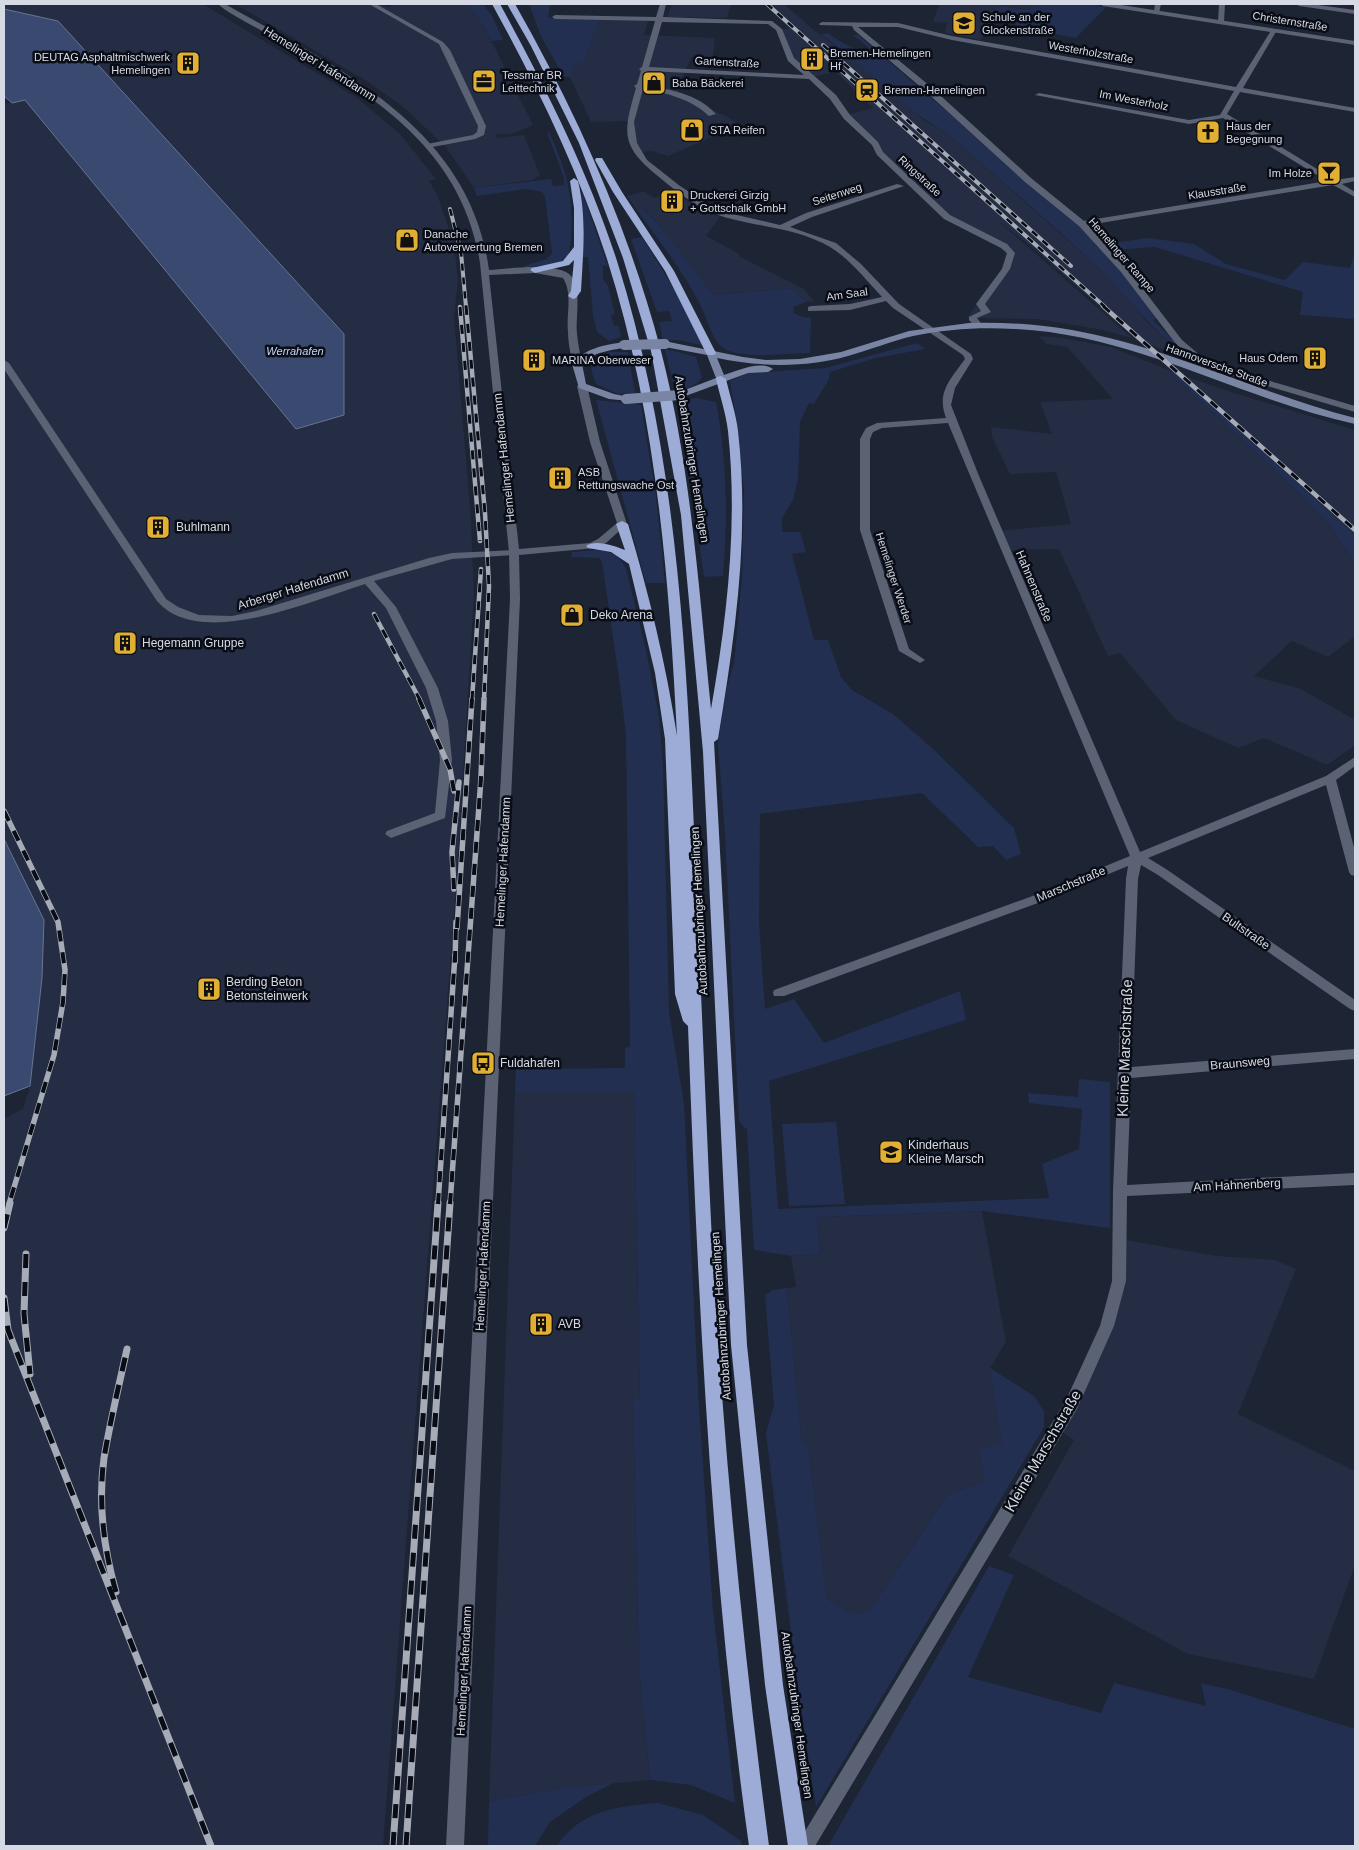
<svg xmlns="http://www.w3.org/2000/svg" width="1359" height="1850" font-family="Arial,sans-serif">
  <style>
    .built { fill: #242d43 }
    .green { fill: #222f51 }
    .water { fill: #3a496f; stroke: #687492 }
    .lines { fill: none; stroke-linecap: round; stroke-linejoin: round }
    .minor { fill: #5b6274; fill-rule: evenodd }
    .tertiary { fill: #5b6274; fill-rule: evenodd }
    .secondary { fill: #7985a2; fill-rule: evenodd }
    .trunk { fill: #9cacd6; fill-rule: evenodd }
    .rail-far3-casing { stroke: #a5abb7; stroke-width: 4 }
    .rail-far2-casing { stroke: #a5abb7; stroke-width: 4.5 }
    .rail-far1-casing { stroke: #a5abb7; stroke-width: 5.5 }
    .rail-casing { stroke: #a5abb7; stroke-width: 7 }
    .rail-far3 { stroke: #0a0d15; stroke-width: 2.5; stroke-dasharray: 7; stroke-linecap: butt }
    .rail-far2 { stroke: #0a0d15; stroke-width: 3; stroke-dasharray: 9; stroke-linecap: butt }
    .rail-far1 { stroke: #0a0d15; stroke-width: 4; stroke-dasharray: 11; stroke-linecap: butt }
    .rail { stroke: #0a0d15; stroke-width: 5; stroke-dasharray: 14; stroke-linecap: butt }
    .secondary-bridge { stroke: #7985a2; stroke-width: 10 }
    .labels { text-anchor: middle; stroke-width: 5; stroke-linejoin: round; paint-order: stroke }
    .far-poi-label { font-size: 11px; fill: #d5dae5; stroke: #0a0d15; text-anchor: start }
    .far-street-label { font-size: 11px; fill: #d5dae5; stroke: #0a0d15 }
    .far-water-label { font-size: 11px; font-style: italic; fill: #c4d5fd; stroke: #0a0d15 }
    .street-label { font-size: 12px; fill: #d5dae5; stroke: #0a0d15 }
    .poi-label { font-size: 12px; fill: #d5dae5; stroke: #0a0d15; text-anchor: start }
    .near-street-label { font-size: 15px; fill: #d5dae5; stroke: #0a0d15 }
  </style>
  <rect width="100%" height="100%" fill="#1d2434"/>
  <g class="built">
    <path d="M4,4H203L356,97L400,134L436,179L429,181L437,194L454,243L458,281L454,316L471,520L474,595L457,873L383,1846H4V1118L23,1109L30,1086L42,978L44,920L4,839V104L25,100L128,225L344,415V334L58,21L4,9Z"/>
    <path d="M235,4H380L387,7L398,4H467L485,28L533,125L512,134H496V138L524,135L540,175L533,180L474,188L446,147L401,105L365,80Z"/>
    <path d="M672,4H731L727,18L667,17Z"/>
    <path d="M764,4H784L815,31L855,60L926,122L947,133L1090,260L1126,296L1147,322L1186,358L1137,340L1036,250L997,220L1132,338L1098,329L1038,319L967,318L1002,268L1006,258L1005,252L997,244L951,217L885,155L846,115L873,108L836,72L811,77L792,59L781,30L789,28Z"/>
    <path d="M939,4H1035L1031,10L996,5L981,40L945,33L947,23L933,22Z"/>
    <path d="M600,19L648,21L644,35L715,38L713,57H692L684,72L677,95L724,115L740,125L668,156L652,151L639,152L631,121L591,122L570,77L577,62H584Z"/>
    <path d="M644,191L654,198L674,192L693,205L720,217L706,236L740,254L739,256L804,289L814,301L806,302L792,288L714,295L661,229L663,228L644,209L637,210L627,196Z"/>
    <path d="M1039,336L1063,338L1111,347L1166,369L1293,487L1331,527L1355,564V636L1328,657L1292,641L1254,676L1301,689L1355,720V745L1327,765L1264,738L1238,748L1176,720L1120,653L1108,656L1059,549L1006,550L998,531L1071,524L1056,472L1010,474L992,437L991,427L1052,434L1040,402L1113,399L1067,347L1047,344Z"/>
    <path d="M1176,373L1222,389L1355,430V535Z"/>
    <path d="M515,1092H634L640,1399L633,1401L639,1668L650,1780L562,1788L489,1801Z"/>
    <path d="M982,1211L1006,1342L990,1368L1003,1444L985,1481L947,1495L870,1610L854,1615L827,1599L808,1445L802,1443L787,1288L796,1287L791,1256L820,1254L817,1217Z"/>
    <path d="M1120,1239L1217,1256L1275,1260L1296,1269L1238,1414L1355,1471V1565L1314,1679L1188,1654L1008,1556L1074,1440L1062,1432L1102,1346Z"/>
  </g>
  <g class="green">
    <path d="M467,4H483L492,16L503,40L492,41L485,28Z"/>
    <path d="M529,4H550L548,18L600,19L584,62L577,63L570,77L563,76L540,34Z"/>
    <path d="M1035,4H1086L1106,7L1076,38L1014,26L1020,19L992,15L996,5L1030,10Z"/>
    <path d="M828,33C842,43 857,52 875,53L853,35H858L1078,224L1119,268L1157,318L1153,320L1176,343L1172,345C1142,318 1119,287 1090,260C1043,216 994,175 947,133C899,107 864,64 820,34Z"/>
    <path d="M547,132H549C566,170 574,194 571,237C570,244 571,253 565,259C556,268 536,267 524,267C534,260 546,264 552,253L545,197L542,192L526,189L477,196L474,188L551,179L553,186L564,185V178Z"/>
    <path d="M583,194L608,267L603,265V279L608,286L615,314L611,315L614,326H619L621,337L609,341L597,332L593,315L588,257H581L584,222L581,195Z"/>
    <path d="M643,209L663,228L662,229L714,295L792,288L806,302L793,307L794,313L802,317L811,318L810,353C788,353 741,360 723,348C714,342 709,326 705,315C688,277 661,244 637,210Z"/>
    <path d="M642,237L674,289L702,345L677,340H663L659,322L672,321L669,311L657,312L631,239Z"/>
    <path d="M1148,238L1194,244L1226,264L1285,280L1303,262L1350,268L1355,252V319L1300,315L1303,292L1155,247L1112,250L1106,244Z"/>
    <path d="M917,343L925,349L876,358L830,372L829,379L814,404L809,403L800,422L798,479L793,500L782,518V532H800L806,552L792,554L814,640H828L841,677L852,690L893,714L931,747L1014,828L1021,854L1006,860L993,846L978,847L922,793L760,814L759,922L765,1009L794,999L824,1043L960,991L966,1020L769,1081L778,1209L1049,1198L1042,1164L1079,1149L1082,1109L1029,1103L1028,1093L1078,1097L1079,1079L1110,1082V1228L982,1211L817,1217L820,1254L791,1256L754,1250L747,1130L739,1121L725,834L718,744L727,687L734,663L742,577L744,492L738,431L730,381L747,373L825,368Z"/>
    <path d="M665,350L675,351L696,357L702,377C696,387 686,389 675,390Z"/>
    <path d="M609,352H628L635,393L618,394L596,384L592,373L591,363L598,356Z"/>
    <path d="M1166,369L1176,373L1355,535V564L1331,527L1293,487Z"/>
    <path d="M696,398L716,402C727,460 728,517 723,576L704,577L680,414L677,402Z"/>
    <path d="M596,400L641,405L656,496L665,583H646Z"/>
    <path d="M598,550C613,552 619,555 626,569L646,650L659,716L663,765L669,1012L684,1104L699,1407L713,1610L735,1803L691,1785L650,1780L639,1668L633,1400L640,1399L634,1092H515L516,1069L625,1068V1048L630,1046L626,734L619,678L602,562L599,558L571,557L572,552Z"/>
    <path d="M836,1122L845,1204L789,1206L782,1124Z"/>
    <path d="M787,1288L802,1443L808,1445L827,1599L854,1615L870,1610L947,1495L985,1481L979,1448L1002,1444L990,1368L1034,1396L1044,1411V1427L816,1807L800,1704L766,1433L774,1405L765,1295L773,1290Z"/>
    <path d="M989,1566L1014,1575L968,1677L1101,1713L1114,1683L1206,1706L1201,1683L1231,1690L1355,1729V1846H828Z"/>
    <path d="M613,1783L586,1797L550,1822L535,1846H488L489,1801L562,1788Z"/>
    <path d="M658,1803L703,1815L741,1841L742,1846H557C580,1810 619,1806 658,1803Z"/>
  </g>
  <g class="water">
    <path d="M4,9L58,21L344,334V415L296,429L25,100L12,103L4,96Z"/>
    <path d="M4,839L44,920L42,978L30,1086L4,1096Z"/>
  </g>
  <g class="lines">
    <g class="minor">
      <path d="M369,4H376L443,42L450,50L486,126L484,135L475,139L427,148V144L473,135L477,132L478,126L439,44Z"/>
      <path d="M660,4H666L663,17L772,21L782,29L794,58L836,95L850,115L878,142L883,152L905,173L950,215L1007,244L1015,253L1010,269L985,304L991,312L977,318L983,326L976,328L969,320V317L981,311L976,304L1002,269L1007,253L1001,248L944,219L877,155L872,145L844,119L830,99L809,79L648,71L644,85C669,89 698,94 716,114L709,116C691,99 667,93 643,89L634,122L637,143L647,160L680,186L711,206L728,213L780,225L806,213L897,184L904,186L812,217L790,227L836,243L861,264L899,304L971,354L973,359L955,388L951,405L979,476L1140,852L1326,776L1355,757V766L1336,780L1355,851V876L1351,875L1349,872L1326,785L1148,858L1166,869L1355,1000V1011L1350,1009L1158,875L1141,865L1138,879L1131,1067L1355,1049V1059L1131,1078L1127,1185L1355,1173V1185L1127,1196L1126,1281L1114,1326L1077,1409L815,1846H796L1066,1400L1100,1326L1112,1281L1113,1191L1126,879L1128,866L1038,903L784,996H774L773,993L774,990L1030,897L1130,856L948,423L882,428L873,432L870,439V530L909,649L925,660L920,663L899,651L860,530V439L866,428L877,423L946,418C936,392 951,379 965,359L963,355L893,308L886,301L850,310L808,311V307L811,306L850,304L882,297C866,280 850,259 830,247C798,228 758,227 724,217C700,210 678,193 659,177C620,146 623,133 636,88L634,86L637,84L641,71L639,69L642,67L655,21L555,19L552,17L555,15L656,17ZM662,22L768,24L776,30L788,61L804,75L649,67Z"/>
      <path d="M1155,4H1161L1159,13L1154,12Z"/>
      <path d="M1219,4H1225L1224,22L1221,24L1218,22Z"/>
      <path d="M1296,4H1311L1355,10V14L1299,6Z"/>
      <path d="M822,22L898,23L952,36L1236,87L1272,29H1276L1277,30L1243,88L1355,108V112L1240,92L1227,114L1335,180L1355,177V181L1342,184L1355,192V197L1333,185L1088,225L1127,268L1182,340L1209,363L1355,406V412L1203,367L1176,344L1121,272L1079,226L1025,182L924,90L854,30L852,26L820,25L819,24ZM858,27H898L952,40L1234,91L1220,115L1189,120L1039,93L1035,95L1189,124L1223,118L1327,181L1084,221L1031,178L930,86Z"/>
      <path d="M4,360L9,363L166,599L178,607L199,615L232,616L256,611L429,558L452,553L518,550V554L514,555L452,559L374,581L396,607L438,688L448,721L452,760L445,818L391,838L385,834L387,831L435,813L440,760L436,721L426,688L386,608L365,584C313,600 200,651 157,601L4,369Z"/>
    </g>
    <g class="tertiary">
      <path d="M218,4H225C338,68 470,127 489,270C508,269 552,262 569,274C583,285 575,318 577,334C578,344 580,354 582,364L577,367L572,364C571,354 568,343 568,332C566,314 573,294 563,278L535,273L489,275L519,549L590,543L598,539L617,523L590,442L577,386L582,383L587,386L600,442L627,524L606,543L596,548L519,555L520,599L464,1846H446L510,599L509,552L480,263C462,151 378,98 286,44C270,34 229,15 218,4Z"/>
      <path d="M1100,4H1115L1355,41V45L1103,6Z"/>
    </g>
    <g class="secondary">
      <path d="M969,323C1003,322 1038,324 1072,330C1169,347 1260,394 1355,418V424C1240,399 1134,334 1014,329C981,327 946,329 913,336C891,341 870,350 848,356C805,368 761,367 717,358L724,375C737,371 760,360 773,369L768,372L748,373L680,398L677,397V393L716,378L707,355L665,347L661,344L665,341L674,343L743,357L766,360L800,359L841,352L909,331Z"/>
      <path d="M624,342L628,345L627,347C610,351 594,351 582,364L586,384L614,394L629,397V401L609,399L579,388L572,364C585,348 604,345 624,342Z"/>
    </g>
    <g class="trunk">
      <path d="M492,4H500C545,87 588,171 617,261C675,445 686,639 694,830C699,946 704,1063 709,1179C719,1402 740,1625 769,1846H749C711,1574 698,1300 688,1026L683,1021L675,994L665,739L655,673L629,564L611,552L588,548L586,546C595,539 615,546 625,550L616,524L622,521L628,524C649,594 666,664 677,736C669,576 656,413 607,259C578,170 537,86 492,4Z"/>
      <path d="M507,4H515C577,113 629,229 661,351C691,468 699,590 711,709C727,618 738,524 728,431C726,414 720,396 716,379L717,377L721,376L726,379C730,396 736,414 738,431C750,534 735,637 718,739L714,742L747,1345L783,1685L808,1846H788L765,1685L731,1345L703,752L681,515L651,351L623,258L579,143L531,46Z"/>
      <path d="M596,158H602L622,192L674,271L716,353L714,355H708L706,353L665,271L613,192L595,160Z"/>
      <path d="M574,178L578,181C587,218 583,254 581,291L576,298L573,299L568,296L571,291L574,260L569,265L535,273L530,270L532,268L563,261L574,247V208L570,181Z"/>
    </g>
    <g class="rail-far3-casing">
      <g id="rail-far3">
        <path d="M767,4L1105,307"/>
        <path d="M823,45L1071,266"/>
        <path d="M450,209L461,252L466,307"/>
      </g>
    </g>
    <g class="rail-far2-casing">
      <g id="rail-far2">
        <path d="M466,306L485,513L489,586L484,700"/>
        <path d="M1103,306L1355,530"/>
        <path d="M460,307L480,541"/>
        <path d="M374,614L420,700"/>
        <path d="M472,700L481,569"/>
      </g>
    </g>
    <g class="rail-far1-casing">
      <g id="rail-far1">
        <path d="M419,699L450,769L454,791"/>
        <path d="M4,811L58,922L65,970L63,1002L54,1055L9,1204"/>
        <path d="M454,889L452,852L459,782"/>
        <path d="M457,928L472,699"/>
        <path d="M455,962L456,922"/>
        <path d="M438,1204L455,955"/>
        <path d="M450,1204L481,778L484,699"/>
      </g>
    </g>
    <g class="rail-casing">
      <g id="rail">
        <path d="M4,1228L10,1203"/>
        <path d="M26,1254L24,1314L30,1374"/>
        <path d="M4,1298L8,1330L211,1846"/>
        <path d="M116,1592C104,1550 98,1502 104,1458C110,1422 119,1385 127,1349"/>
        <path d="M393,1846L438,1203"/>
        <path d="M406,1846L450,1203"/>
      </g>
    </g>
    <use href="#rail-far3" class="rail-far3"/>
    <use href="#rail-far2" class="rail-far2"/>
    <use href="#rail-far1" class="rail-far1"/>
    <use href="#rail" class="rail"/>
    <g class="secondary-bridge">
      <path d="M624,345L665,344"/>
      <path d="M626,399L680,395"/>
    </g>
  </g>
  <defs>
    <g id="school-square" transform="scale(1.25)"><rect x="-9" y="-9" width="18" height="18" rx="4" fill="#e1af34" stroke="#0a0d15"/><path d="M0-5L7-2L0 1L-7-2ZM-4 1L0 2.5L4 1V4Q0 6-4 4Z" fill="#111"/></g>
    <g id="building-square" transform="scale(1.25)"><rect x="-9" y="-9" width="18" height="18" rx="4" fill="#e1af34" stroke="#0a0d15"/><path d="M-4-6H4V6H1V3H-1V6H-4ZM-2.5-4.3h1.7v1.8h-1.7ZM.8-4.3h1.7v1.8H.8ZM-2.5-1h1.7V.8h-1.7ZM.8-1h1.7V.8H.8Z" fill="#111"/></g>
    <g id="office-square" transform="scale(1.25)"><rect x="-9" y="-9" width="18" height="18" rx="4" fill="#e1af34" stroke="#0a0d15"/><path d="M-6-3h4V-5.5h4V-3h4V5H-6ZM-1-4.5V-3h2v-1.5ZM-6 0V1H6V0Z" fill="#111"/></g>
    <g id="shop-square" transform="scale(1.25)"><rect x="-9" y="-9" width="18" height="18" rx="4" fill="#e1af34" stroke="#0a0d15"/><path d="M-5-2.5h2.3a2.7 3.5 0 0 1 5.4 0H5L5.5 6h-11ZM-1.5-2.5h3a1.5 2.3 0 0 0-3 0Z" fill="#111"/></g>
    <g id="station-square" transform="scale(1.25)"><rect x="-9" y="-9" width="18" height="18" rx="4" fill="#e1af34" stroke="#0a0d15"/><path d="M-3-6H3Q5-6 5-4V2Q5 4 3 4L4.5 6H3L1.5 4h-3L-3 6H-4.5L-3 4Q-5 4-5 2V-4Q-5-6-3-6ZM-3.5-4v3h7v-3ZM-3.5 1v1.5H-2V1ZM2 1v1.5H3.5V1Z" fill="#111"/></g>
    <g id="church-square" transform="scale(1.25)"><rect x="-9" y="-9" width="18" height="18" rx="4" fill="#e1af34" stroke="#0a0d15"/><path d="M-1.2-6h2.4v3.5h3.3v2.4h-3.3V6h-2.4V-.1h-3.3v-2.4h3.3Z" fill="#111"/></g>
    <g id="bar-square" transform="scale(1.25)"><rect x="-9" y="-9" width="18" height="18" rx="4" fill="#e1af34" stroke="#0a0d15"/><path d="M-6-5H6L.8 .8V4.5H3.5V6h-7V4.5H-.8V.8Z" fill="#111"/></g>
    <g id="bus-square" transform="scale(1.25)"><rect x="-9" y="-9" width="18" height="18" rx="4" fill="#e1af34" stroke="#0a0d15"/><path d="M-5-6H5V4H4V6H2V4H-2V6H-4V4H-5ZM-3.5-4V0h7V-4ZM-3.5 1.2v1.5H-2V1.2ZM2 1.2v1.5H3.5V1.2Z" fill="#111"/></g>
  </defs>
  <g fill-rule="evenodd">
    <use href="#school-square" x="964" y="23"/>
    <use href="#building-square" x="812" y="59"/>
    <use href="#building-square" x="188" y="63"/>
    <use href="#office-square" x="484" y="81"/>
    <use href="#shop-square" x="654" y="83"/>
    <use href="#station-square" x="867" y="90"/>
    <use href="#shop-square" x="692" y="130"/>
    <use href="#church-square" x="1208" y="132"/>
    <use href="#bar-square" x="1329" y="173"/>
    <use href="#building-square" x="672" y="201"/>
    <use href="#shop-square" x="407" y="240"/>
    <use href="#building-square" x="1315" y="358"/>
    <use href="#building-square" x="534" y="360"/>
    <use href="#building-square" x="560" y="478"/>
    <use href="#building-square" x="158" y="527"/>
    <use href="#shop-square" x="572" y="615"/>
    <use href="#building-square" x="125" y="643"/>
    <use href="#building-square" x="209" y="989"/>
    <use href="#bus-square" x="483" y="1063"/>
    <use href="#school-square" x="891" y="1152"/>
    <use href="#building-square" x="541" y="1324"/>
  </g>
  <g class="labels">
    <g class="far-poi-label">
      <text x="982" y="21">Schule an der<tspan x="982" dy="13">Glockenstraße</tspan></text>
      <text x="830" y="57">Bremen-Hemelingen<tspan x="830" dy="13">Hf</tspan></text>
      <text x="170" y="61" text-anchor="end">DEUTAG Asphaltmischwerk<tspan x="170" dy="13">Hemelingen</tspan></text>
      <text x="502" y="79">Tessmar BR<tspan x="502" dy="13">Leittechnik</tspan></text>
      <text x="672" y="87">Baba Bäckerei</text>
      <text x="884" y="94">Bremen-Hemelingen</text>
      <text x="1226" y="130">Haus der<tspan x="1226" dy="13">Begegnung</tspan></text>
      <text x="710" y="134">STA Reifen</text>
      <text x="1312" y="177" text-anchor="end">Im Holze</text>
      <text x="690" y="199">Druckerei Girzig<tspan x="690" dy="13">+ Gottschalk GmbH</tspan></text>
      <text x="424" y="238">Danache<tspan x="424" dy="13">Autoverwertung Bremen</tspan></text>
      <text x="1298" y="362" text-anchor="end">Haus Odem</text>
      <text x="552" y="364">MARINA Oberweser</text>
      <text x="578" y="476">ASB<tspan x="578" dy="13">Rettungswache Ost</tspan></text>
    </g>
    <g class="far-street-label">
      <text transform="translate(1290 21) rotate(9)" y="4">Christernstraße</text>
      <text transform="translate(1091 52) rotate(10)" y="4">Westerholzstraße</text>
      <text transform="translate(727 62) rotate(3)" y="4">Gartenstraße</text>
      <text transform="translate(1134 100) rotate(11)" y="4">Im Westerholz</text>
      <text transform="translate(920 176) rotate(43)" y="4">Ringstraße</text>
      <text transform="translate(1217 191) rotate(-9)" y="4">Klausstraße</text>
      <text transform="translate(837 194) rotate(-18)" y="4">Seitenweg</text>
      <text transform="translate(1122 255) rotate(49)" y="4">Hemelinger Rampe</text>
      <text transform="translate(847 294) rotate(-8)" y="4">Am Saal</text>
      <text transform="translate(1217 365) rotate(20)" y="4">Hannoversche Straße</text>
      <text transform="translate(894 578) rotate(72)" y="4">Hemelinger Werder</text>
    </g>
    <g class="far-water-label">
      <text x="295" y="355">Werrahafen</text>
    </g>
    <g class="street-label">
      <text transform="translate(320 64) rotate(32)" y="4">Hemelinger Hafendamm</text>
      <text transform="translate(504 458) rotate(-96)" y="4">Hemelinger Hafendamm</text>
      <text transform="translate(692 459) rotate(81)" y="4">Autobahnzubringer Hemelingen</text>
      <text transform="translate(1034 586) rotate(67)" y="4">Hahnenstraße</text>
      <text transform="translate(293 589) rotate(-17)" y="4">Arberger Hafendamm</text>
      <text transform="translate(503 862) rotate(-87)" y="4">Hemelinger Hafendamm</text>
      <text transform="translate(1071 884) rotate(-23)" y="4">Marschstraße</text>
      <text transform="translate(699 911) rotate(-93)" y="4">Autobahnzubringer Hemelingen</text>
      <text transform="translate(1246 931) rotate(35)" y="4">Bultstraße</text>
      <text transform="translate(1240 1063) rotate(-5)" y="4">Braunsweg</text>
      <text transform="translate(1237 1185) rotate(-3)" y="4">Am Hahnenberg</text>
      <text transform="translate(483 1266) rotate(-87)" y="4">Hemelinger Hafendamm</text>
      <text transform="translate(721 1316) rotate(-94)" y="4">Autobahnzubringer Hemelingen</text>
      <text transform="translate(464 1671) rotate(-87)" y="4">Hemelinger Hafendamm</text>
      <text transform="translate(797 1715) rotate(82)" y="4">Autobahnzubringer Hemelingen</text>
    </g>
    <g class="poi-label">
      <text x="176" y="531">Buhlmann</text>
      <text x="590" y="619">Deko Arena</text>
      <text x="142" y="647">Hegemann Gruppe</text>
      <text x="226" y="986">Berding Beton<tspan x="226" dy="14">Betonsteinwerk</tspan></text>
      <text x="500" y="1067">Fuldahafen</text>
      <text x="908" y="1149">Kinderhaus<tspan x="908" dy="14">Kleine Marsch</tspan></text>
      <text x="558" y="1328">AVB</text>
    </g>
    <g class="near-street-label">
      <text transform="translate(1125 1048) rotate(-88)" y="5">Kleine Marschstraße</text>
      <text transform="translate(1043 1451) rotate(-60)" y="5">Kleine Marschstraße</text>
    </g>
  </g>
  <rect width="1359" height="1850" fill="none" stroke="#d5dae5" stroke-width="10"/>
</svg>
